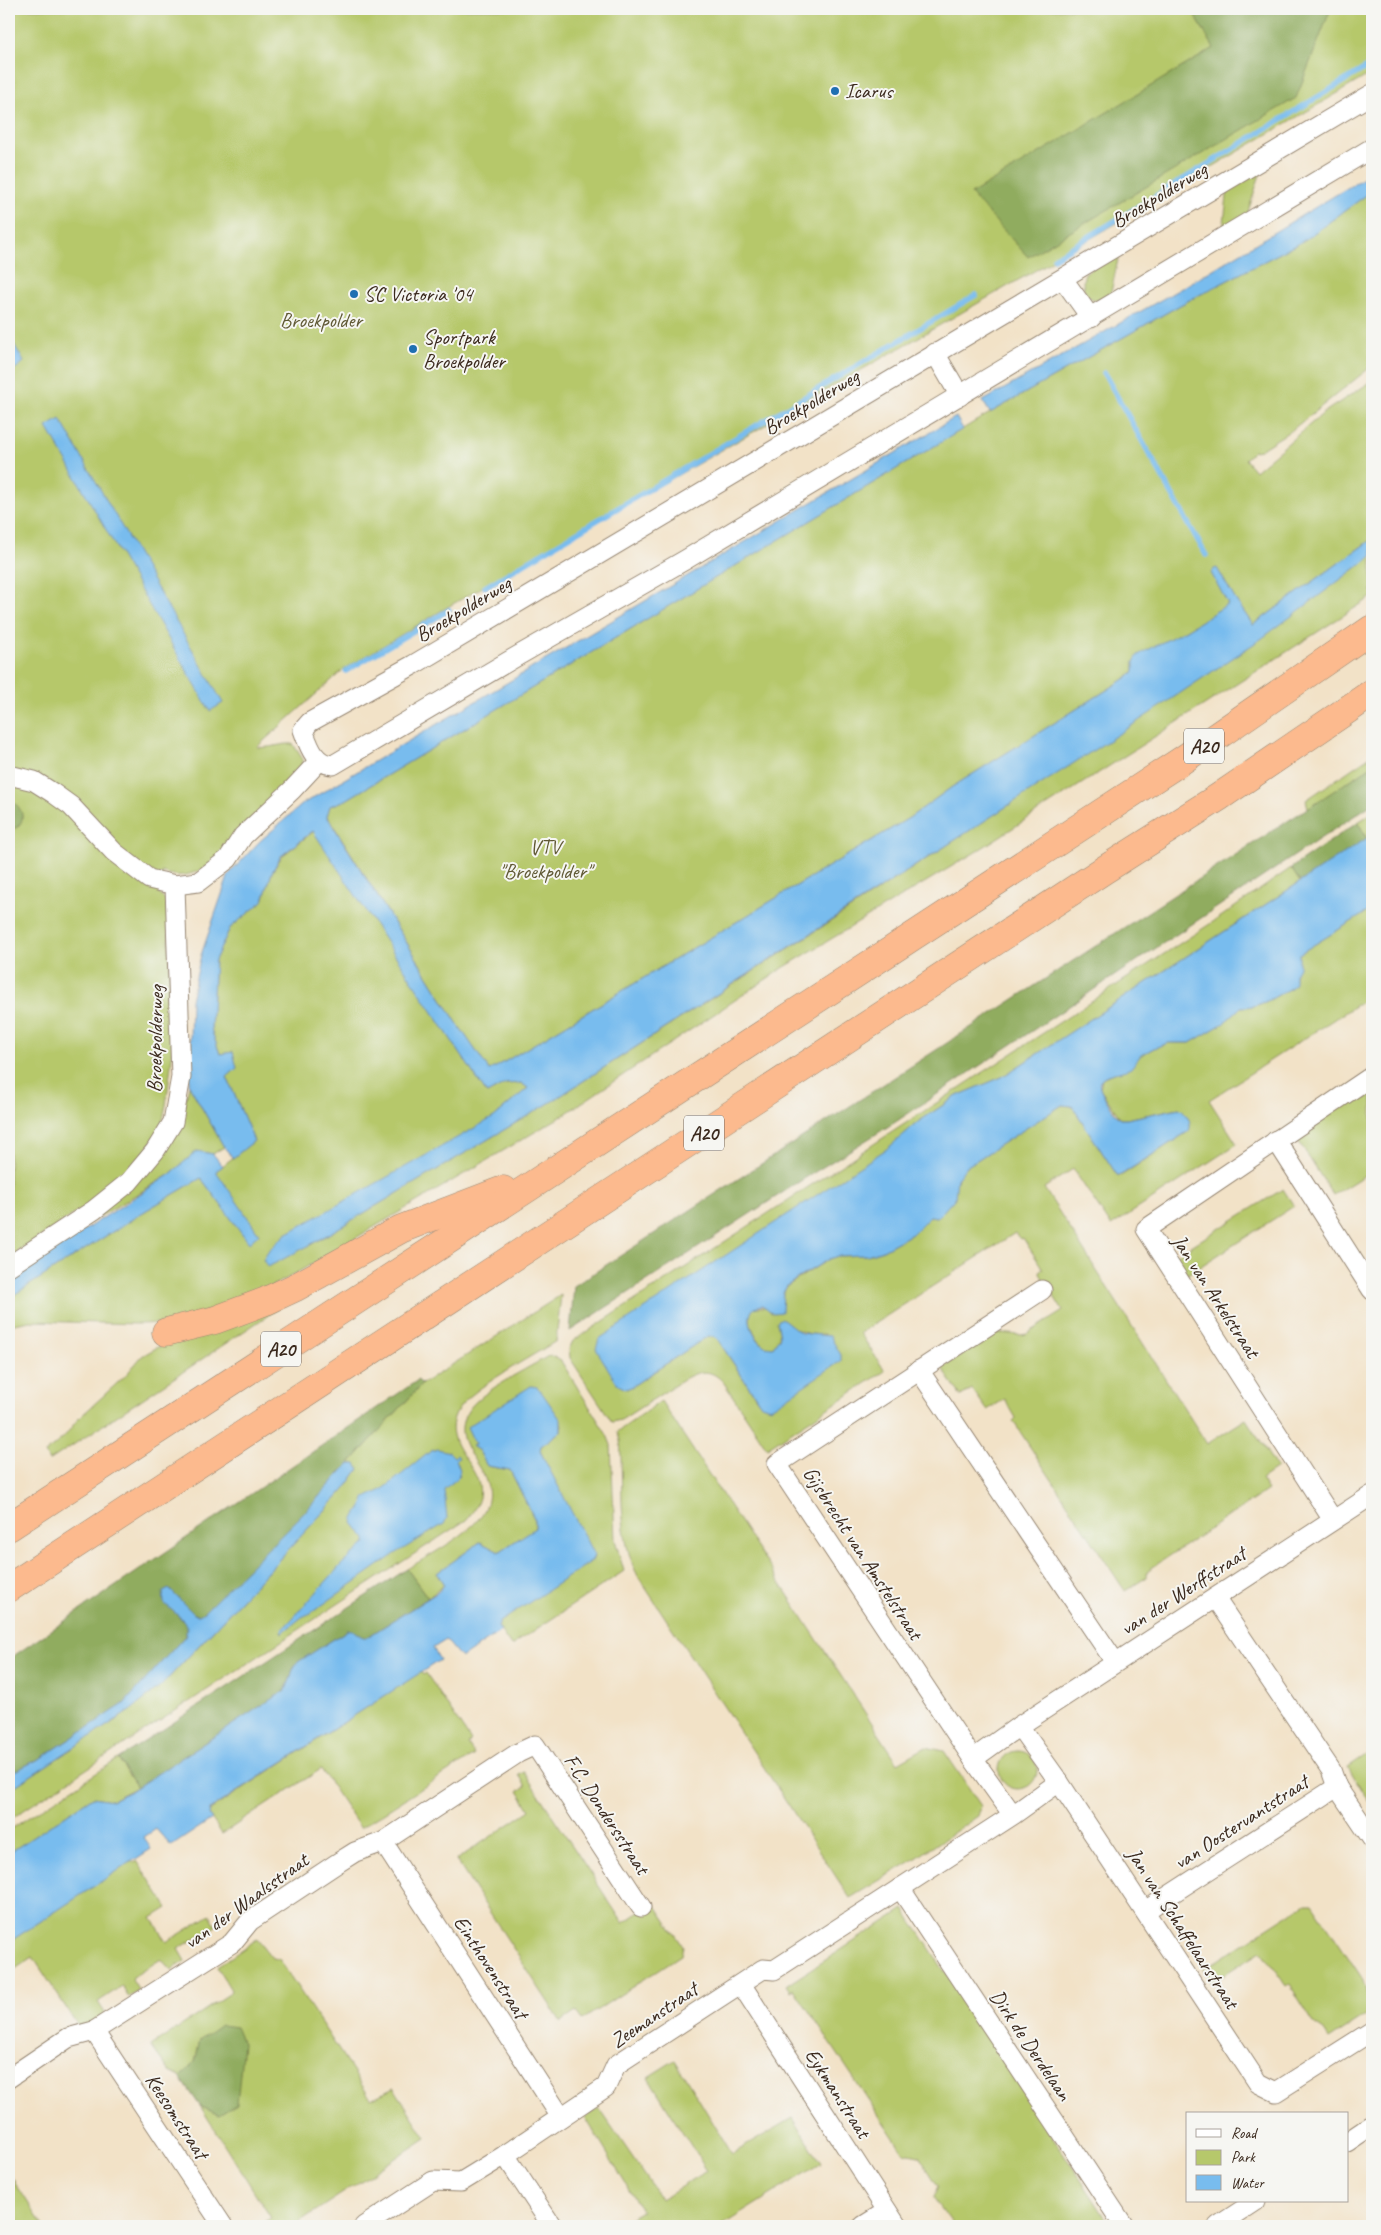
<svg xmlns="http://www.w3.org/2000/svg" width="1381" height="2235" font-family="Caveat,sans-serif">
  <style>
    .green { fill: #b6c86b; stroke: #787944 }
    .forest { fill: #90ac5f; stroke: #666b3e }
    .water { fill: #78bcee; stroke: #5a7386 }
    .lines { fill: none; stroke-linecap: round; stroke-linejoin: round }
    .stream { stroke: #78bcee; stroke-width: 5.5 }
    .street-casing { stroke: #968672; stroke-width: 21 }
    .highway-casing { stroke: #968672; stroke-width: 29 }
    .street { stroke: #fff; stroke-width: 19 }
    .highway { stroke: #fcba8e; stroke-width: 28 }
    .poi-dot { fill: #1f6fb2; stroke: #f6f6f2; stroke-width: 2 }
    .labels { text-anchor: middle; stroke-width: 4; stroke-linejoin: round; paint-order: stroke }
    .shield { fill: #f6f6f2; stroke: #73675e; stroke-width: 1 }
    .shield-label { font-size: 20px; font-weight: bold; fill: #3b2a1e }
    .poi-label { font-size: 21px; fill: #3b2a1e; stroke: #f6f6f2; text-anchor: start }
    .street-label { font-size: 21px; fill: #3b2a1e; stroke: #f6f6f2 }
    .park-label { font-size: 21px; fill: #605935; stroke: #f6f6f2 }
  </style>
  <rect width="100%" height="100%" fill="#f6f6f2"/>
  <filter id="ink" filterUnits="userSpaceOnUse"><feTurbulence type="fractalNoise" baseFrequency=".02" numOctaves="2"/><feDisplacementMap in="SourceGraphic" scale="10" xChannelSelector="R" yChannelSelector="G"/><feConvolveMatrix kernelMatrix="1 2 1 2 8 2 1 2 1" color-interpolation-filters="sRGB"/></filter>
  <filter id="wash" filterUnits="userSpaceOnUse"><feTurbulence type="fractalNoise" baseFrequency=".0096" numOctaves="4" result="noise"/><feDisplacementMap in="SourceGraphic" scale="20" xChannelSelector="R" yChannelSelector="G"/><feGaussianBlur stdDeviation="1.12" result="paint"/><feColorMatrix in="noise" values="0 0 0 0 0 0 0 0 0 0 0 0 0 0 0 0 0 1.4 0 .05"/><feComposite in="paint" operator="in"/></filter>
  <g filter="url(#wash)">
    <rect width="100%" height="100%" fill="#f2e2c7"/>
    <g class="green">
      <path d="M9,9H1372V73L1071,250L451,605L343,670L257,747C269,749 281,743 293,744L302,758V767L215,861C199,873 181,880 162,872L159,894L166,900L169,937L172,1057L166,1105L162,1124L142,1157L104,1194L9,1258Z"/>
      <path d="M1263,165L1246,218L1223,232L1228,187Z"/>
      <path d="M1372,191V366L1293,429L1260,450L1254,451L1245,459L1255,471L1326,411L1372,381V539L1253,625L1235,599L1217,569L1221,589L1229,604L1134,662V671L1131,675L952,787L909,818L496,1067L489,1070L459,1026L327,815L330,806L346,800L976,421L1182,304L1303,241Z"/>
      <path d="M1120,250L1110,297C1092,307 1078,292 1085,273Z"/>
      <path d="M1372,556V597L974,853L783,968L562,1116L288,1278L235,1304L165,1323L138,1324L30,1321L9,1325V1298L145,1211L201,1178L249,1242L216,1171L254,1141L227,1077L233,1052L220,1054L211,1029L215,960L230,928L263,901L272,872L282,856L314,831L487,1094L505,1084L521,1083L528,1088L494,1117L310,1245L551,1102L853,907L1243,651Z"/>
      <path d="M1372,755V766L1308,808L1306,800Z"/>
      <path d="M1372,813V835L1367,839L1358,822Z"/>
      <path d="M1291,868L1300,882L1002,1077L957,1096L918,1122L626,1389L631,1387L708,1336L715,1337L718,1340L758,1401L766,1407L825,1334C805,1337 796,1327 777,1323C782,1332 779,1340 773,1347L764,1346C755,1337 744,1318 754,1307H766L773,1313L787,1286L829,1259L838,1256L867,1255L883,1250L912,1234L930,1216L937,1217L951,1203L959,1174L966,1167L1062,1105L1072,1106L1115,1172L1117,1175H1122L1189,1131L1179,1108L1127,1119H1121L1100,1089L1102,1078L1117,1071L1127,1070L1141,1055L1154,1048L1169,1043H1190L1224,1023L1241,1007C1262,1007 1274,997 1292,987L1294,983L1299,954L1372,909V1011L1364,1000L1209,1100L1237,1144L1111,1226L1073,1169L1044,1188L1207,1444L1246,1419L1277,1468L1261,1479L1268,1490L1147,1571V1577L1125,1591L1013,1421L1016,1418L1005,1399L987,1410L972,1389L961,1396L942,1368L993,1335C1005,1331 1016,1337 1027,1334L1063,1311L1039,1272L1043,1269L1023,1238L1020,1239L1015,1233L860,1333L885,1371L767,1448L724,1383C712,1369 701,1370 686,1378L621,1420L612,1422L570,1358L569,1349L573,1341L1222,916Z"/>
      <path d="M189,1085L224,1147L213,1154L197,1151L169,1175L82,1227L184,1108Z"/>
      <path d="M1372,1093V1186L1365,1175L1333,1195L1297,1139L1301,1133L1348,1100L1365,1098Z"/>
      <path d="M1283,1189L1294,1206L1187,1275L1175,1256Z"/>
      <path d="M306,1290L49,1461L45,1453L64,1437L78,1419L125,1376L142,1356L156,1348Z"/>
      <path d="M561,1295L556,1341C533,1356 472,1388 458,1409C431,1454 510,1472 466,1520L9,1820V1790L131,1710L164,1683L344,1490L359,1469L353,1463L349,1464L422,1384Z"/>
      <path d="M550,1355L561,1361L607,1435L611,1445L615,1540L624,1571L511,1646L498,1627L499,1622L594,1558L540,1451L541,1446L561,1431L562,1424L473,1441L475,1444L472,1446L479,1451L487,1466L510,1470L535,1520V1528L499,1552L480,1542L437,1573L444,1585L428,1598L407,1569C428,1556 457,1541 474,1524C520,1477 440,1453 468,1411C480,1391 529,1368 550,1355Z"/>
      <path d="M661,1401L898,1763L926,1747L944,1751L981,1806L978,1816L915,1859L850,1898L639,1578C616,1536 624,1486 620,1440L617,1432Z"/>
      <path d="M421,1672L423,1675L426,1673L471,1741L468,1744L474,1755L360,1828L321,1769L222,1834L209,1815L210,1810Z"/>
      <circle cx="1018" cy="1770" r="19"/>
      <path d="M1372,1751V1806L1348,1767Z"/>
      <path d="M118,1759L137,1787L112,1800L93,1797L9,1853V1830Z"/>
      <path d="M524,1772L623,1923L654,1903L683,1946L681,1955L582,2020L576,2012L561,2022L456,1860L530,1810L518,1791L526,1786L519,1775Z"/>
      <path d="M132,1861L134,1863L137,1861L168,1908L152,1918L167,1942L210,1915L216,1926L178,1949L185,1961L171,1970L161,1959L133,1977L132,1980L139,1991L129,1997L122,1986L98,2002L105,2013L87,2025L78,2026L33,1957L9,1973V1942Z"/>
      <path d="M1306,1903H1312L1362,1978L1372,2011L1329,2039L1324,2031L1315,2025L1290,1985L1287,1987L1261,1951L1212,1982L1204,1969Z"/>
      <path d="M904,1909L1111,2226H954L933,2197L938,2186L919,2156L904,2153L794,1989L791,1991L787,1985Z"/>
      <path d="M257,1939L272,1958L279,1959L371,2099L394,2088L426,2138L293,2226H268L265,2222L271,2218L200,2106L219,2115L200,2040L195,2062L180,2077L170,2072L151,2046L229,1994L231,1990L217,1967Z"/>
      <path d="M675,2060L732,2154L793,2118L821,2163L721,2226H616L642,2211L585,2117L599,2108L661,2199L707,2171L648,2077Z"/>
      <path d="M9,2173L43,2226H9Z"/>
    </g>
    <g class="forest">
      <path d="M1191,9H1329L1330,11L1296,98L1028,257L971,194L1214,48Z"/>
      <path d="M1372,766V804L894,1123L802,1180L570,1331L574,1286Z"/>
      <path d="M9,800C21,805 28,819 16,828H9Z"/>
      <path d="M1358,822L1367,839L1300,882L1291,868Z"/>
      <path d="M418,1380L422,1384L303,1514L205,1612L199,1615L194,1614L169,1589L175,1613L184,1621L188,1628L185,1636L124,1704L41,1758L9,1774V1659Z"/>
      <path d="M407,1569L428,1598L366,1638C359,1636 356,1631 348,1630L298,1662C290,1670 292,1682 284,1691L137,1787L118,1759Z"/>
      <path d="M221,2025L236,2027L243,2043L237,2104L219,2115L200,2106L180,2077L195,2062L200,2040Z"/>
    </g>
    <g class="water">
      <path d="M1372,173V191L1303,241L1182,304L990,413L983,401L1187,285Z"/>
      <path d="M9,335L24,362L14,370L9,362Z"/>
      <path d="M956,417L963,429L346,800L330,806L327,816L459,1026L489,1070L496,1067L909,818L952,787L1131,675L1134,671V662L1138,655L1186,630L1228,604L1211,573L1214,569L1217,568L1235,599L1253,625L1372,539V556L1261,639L1131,726L551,1102L310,1245L268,1267L263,1260L270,1249L286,1234L494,1117L528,1088L521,1083L505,1084L487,1094L313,831L281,856L272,872L263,901L230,928L215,960L211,1029L220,1054L233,1052L237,1068L227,1077L254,1141L233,1158L224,1147L189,1085L191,1000L201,955L229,874L260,841L304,803Z"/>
      <path d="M60,419L223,703L210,711L47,427Z"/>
      <path d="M1372,835V909L1299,954V967L1295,974V983L1292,987C1274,997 1262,1007 1241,1007L1224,1023L1190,1043H1169L1154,1048L1141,1055L1131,1068C1119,1075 1088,1071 1104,1096C1109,1104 1114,1114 1121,1119H1127L1179,1108C1186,1111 1193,1123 1189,1131L1121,1175H1117L1072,1106L1062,1105L966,1167L957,1179L955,1198L940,1215L937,1217L930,1216L912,1234L883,1250L867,1255L838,1256L829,1259L798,1278L787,1286L783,1293L782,1312L773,1313L762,1305C737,1310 757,1343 765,1346C766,1346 773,1347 773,1347L780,1336L777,1321L782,1318L801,1333L830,1336L841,1355V1361L774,1406L770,1408L761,1405L718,1340L715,1337L708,1336L631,1387L626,1389L618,1385L596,1349L599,1339L888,1148L918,1122L957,1096L1002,1077Z"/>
      <path d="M197,1151L213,1154L223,1166L216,1171L259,1234L249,1243L201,1178L145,1211L9,1298V1279L169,1175Z"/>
      <path d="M531,1386L537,1387L540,1390L561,1420V1431L541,1446L540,1451L594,1555L592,1561L500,1622L498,1627L501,1631L461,1658L446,1640L433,1648L440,1660L210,1809L209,1815L212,1819L173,1845L171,1846L156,1829L144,1837L151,1849L9,1942V1853L93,1797L112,1800L131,1791L284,1691C292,1682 290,1670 298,1662L348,1630C355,1628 359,1636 366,1638L438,1592L444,1585L437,1573L480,1542L499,1552L535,1528V1520L510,1470L487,1466L479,1451L472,1446L475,1444L467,1427Z"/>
      <path d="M438,1449L449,1452L454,1457L457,1455L459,1458L456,1459L460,1470L458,1478L444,1489L447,1518L444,1524L395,1554L311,1613L302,1617L282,1633L281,1631L342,1564L366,1543V1539L353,1523C354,1514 365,1505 365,1498L382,1490L431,1451Z"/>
      <path d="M349,1464H356L359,1469L344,1490L160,1687L131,1710L9,1790V1774L41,1758L124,1704L185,1636L187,1628L184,1621L164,1603L163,1592L169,1589L194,1614L199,1615L204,1612L303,1514Z"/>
    </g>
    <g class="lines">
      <g class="stream">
        <path d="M1054,258L1372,64"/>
        <path d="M1104,373L1206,555"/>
        <path d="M485,587L976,295"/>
        <path d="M346,671L449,610"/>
      </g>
    </g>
  </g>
  <g filter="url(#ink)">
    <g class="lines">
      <g class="street-casing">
        <g id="street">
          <path d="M1372,94L413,665L310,722L303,730C309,746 314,764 333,765L514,658L685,560L1372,148"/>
          <path d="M1063,279L1091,318"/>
          <path d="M935,353L960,396"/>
          <path d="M9,775L34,781L53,793L71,806L114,852L149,879L175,885L198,882L228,859L243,836L292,790L319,761"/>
          <path d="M1276,1140L1372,1290"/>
          <path d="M9,1266L94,1210L129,1182L155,1151L173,1122L181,1077L175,885"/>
          <path d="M919,1370L1115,1662"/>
          <path d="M1333,1520L1146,1229L1372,1076"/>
          <path d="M1215,1598L1331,1770L1337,1787L1372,1839"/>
          <path d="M1019,1726L1372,1495"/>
          <path d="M973,1759L777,1464L1042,1290"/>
          <path d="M1059,1782L1258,2083L1276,2092L1372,2031"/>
          <path d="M383,1842L561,2117"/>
          <path d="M900,1888L1124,2226"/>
          <path d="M1145,1911L1337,1787"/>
          <path d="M741,1984L897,2226"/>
          <path d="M94,2031L223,2226"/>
          <path d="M9,2078L68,2038L94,2031L232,1943L250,1921L336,1864L355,1852L383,1842L518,1753L535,1745L641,1907"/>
          <path d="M1347,2142L1372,2125"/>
          <path d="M505,2155L552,2226"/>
          <path d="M364,2226L433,2181L461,2182L505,2155L606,2087L616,2065L763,1969L774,1970L1013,1815L1059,1782L1019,1726L973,1759L1013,1815"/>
          <path d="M863,2226L887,2211"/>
          <path d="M1218,2226L1256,2201"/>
        </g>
      </g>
      <g class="highway-casing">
        <g id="highway">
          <path d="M166,1332L215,1320L266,1301L296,1287L401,1229L503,1190"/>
          <path d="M9,1527L1181,761L1372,629"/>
          <path d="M9,1588L1104,870L1219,797L1372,693"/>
        </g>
      </g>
      <use href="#street" class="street"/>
      <use href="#highway" class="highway"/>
    </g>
  </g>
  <g class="poi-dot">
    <circle cx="835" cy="91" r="5"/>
    <circle cx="354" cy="294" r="5"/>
    <circle cx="413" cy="349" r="5"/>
  </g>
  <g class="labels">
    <g class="shield">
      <rect x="1184" y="728.5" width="40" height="35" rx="4"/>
      <rect x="684" y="1115.5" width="40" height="35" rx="4"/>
      <rect x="261" y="1331.5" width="40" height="35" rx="4"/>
    </g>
    <g class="shield-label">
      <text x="1204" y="753">A20</text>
      <text x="704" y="1140">A20</text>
      <text x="281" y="1356">A20</text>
    </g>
    <g class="poi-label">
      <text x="845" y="98">Icarus</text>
      <text x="364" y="301">SC Victoria '04</text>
      <text x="423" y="344">Sportpark<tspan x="423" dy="24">Broekpolder</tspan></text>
    </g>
    <g class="street-label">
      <text transform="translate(1159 195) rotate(-31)" y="7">Broekpolderweg</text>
      <text transform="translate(811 402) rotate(-31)" y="7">Broekpolderweg</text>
      <text transform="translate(463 609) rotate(-31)" y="7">Broekpolderweg</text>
      <text transform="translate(155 1039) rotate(-89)" y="7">Broekpolderweg</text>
      <text transform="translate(1216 1296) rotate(57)" y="7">Jan van Arkelstraat</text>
      <text transform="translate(863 1553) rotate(57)" y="7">Gijsbrecht van Amstelstraat</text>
      <text transform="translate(1183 1591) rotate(-33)" y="7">van der Werffstraat</text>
      <text transform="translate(607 1814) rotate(57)" y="7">F.C. Dondersstraat</text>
      <text transform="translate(1241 1822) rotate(-33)" y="7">van Oostervantstraat</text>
      <text transform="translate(246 1901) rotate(-36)" y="7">van der Waalsstraat</text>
      <text transform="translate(1183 1928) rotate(57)" y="7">Jan van Schaffelaarstraat</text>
      <text transform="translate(491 1967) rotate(57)" y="7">Einthovenstraat</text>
      <text transform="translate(654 2015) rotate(-34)" y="7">Zeemanstraat</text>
      <text transform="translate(1031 2045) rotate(56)" y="7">Dirk de Derdelaan</text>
      <text transform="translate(838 2093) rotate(57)" y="7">Eykmanstraat</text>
      <text transform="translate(177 2116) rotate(57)" y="7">Keesomstraat</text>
    </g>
    <g class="park-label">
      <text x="321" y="327">Broekpolder</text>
      <text x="545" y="854">VTV<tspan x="545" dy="24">"Broekpolder"</tspan></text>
    </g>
  </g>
  <rect width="1381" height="2235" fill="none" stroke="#f6f6f2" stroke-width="30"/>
  <rect x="1186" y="2112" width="162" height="90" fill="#f6f6f2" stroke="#aba49d"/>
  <rect x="1196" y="2129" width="25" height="8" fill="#ffffff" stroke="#aba49d"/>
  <text x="1231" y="2138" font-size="15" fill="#3b2a1e">Road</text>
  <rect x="1196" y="2150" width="25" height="15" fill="#b6c86b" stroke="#aba49d"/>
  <text x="1231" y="2162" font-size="15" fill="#3b2a1e">Park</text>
  <rect x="1196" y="2175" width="25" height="15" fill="#78bcee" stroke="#aba49d"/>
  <text x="1231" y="2188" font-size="15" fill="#3b2a1e">Water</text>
</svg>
